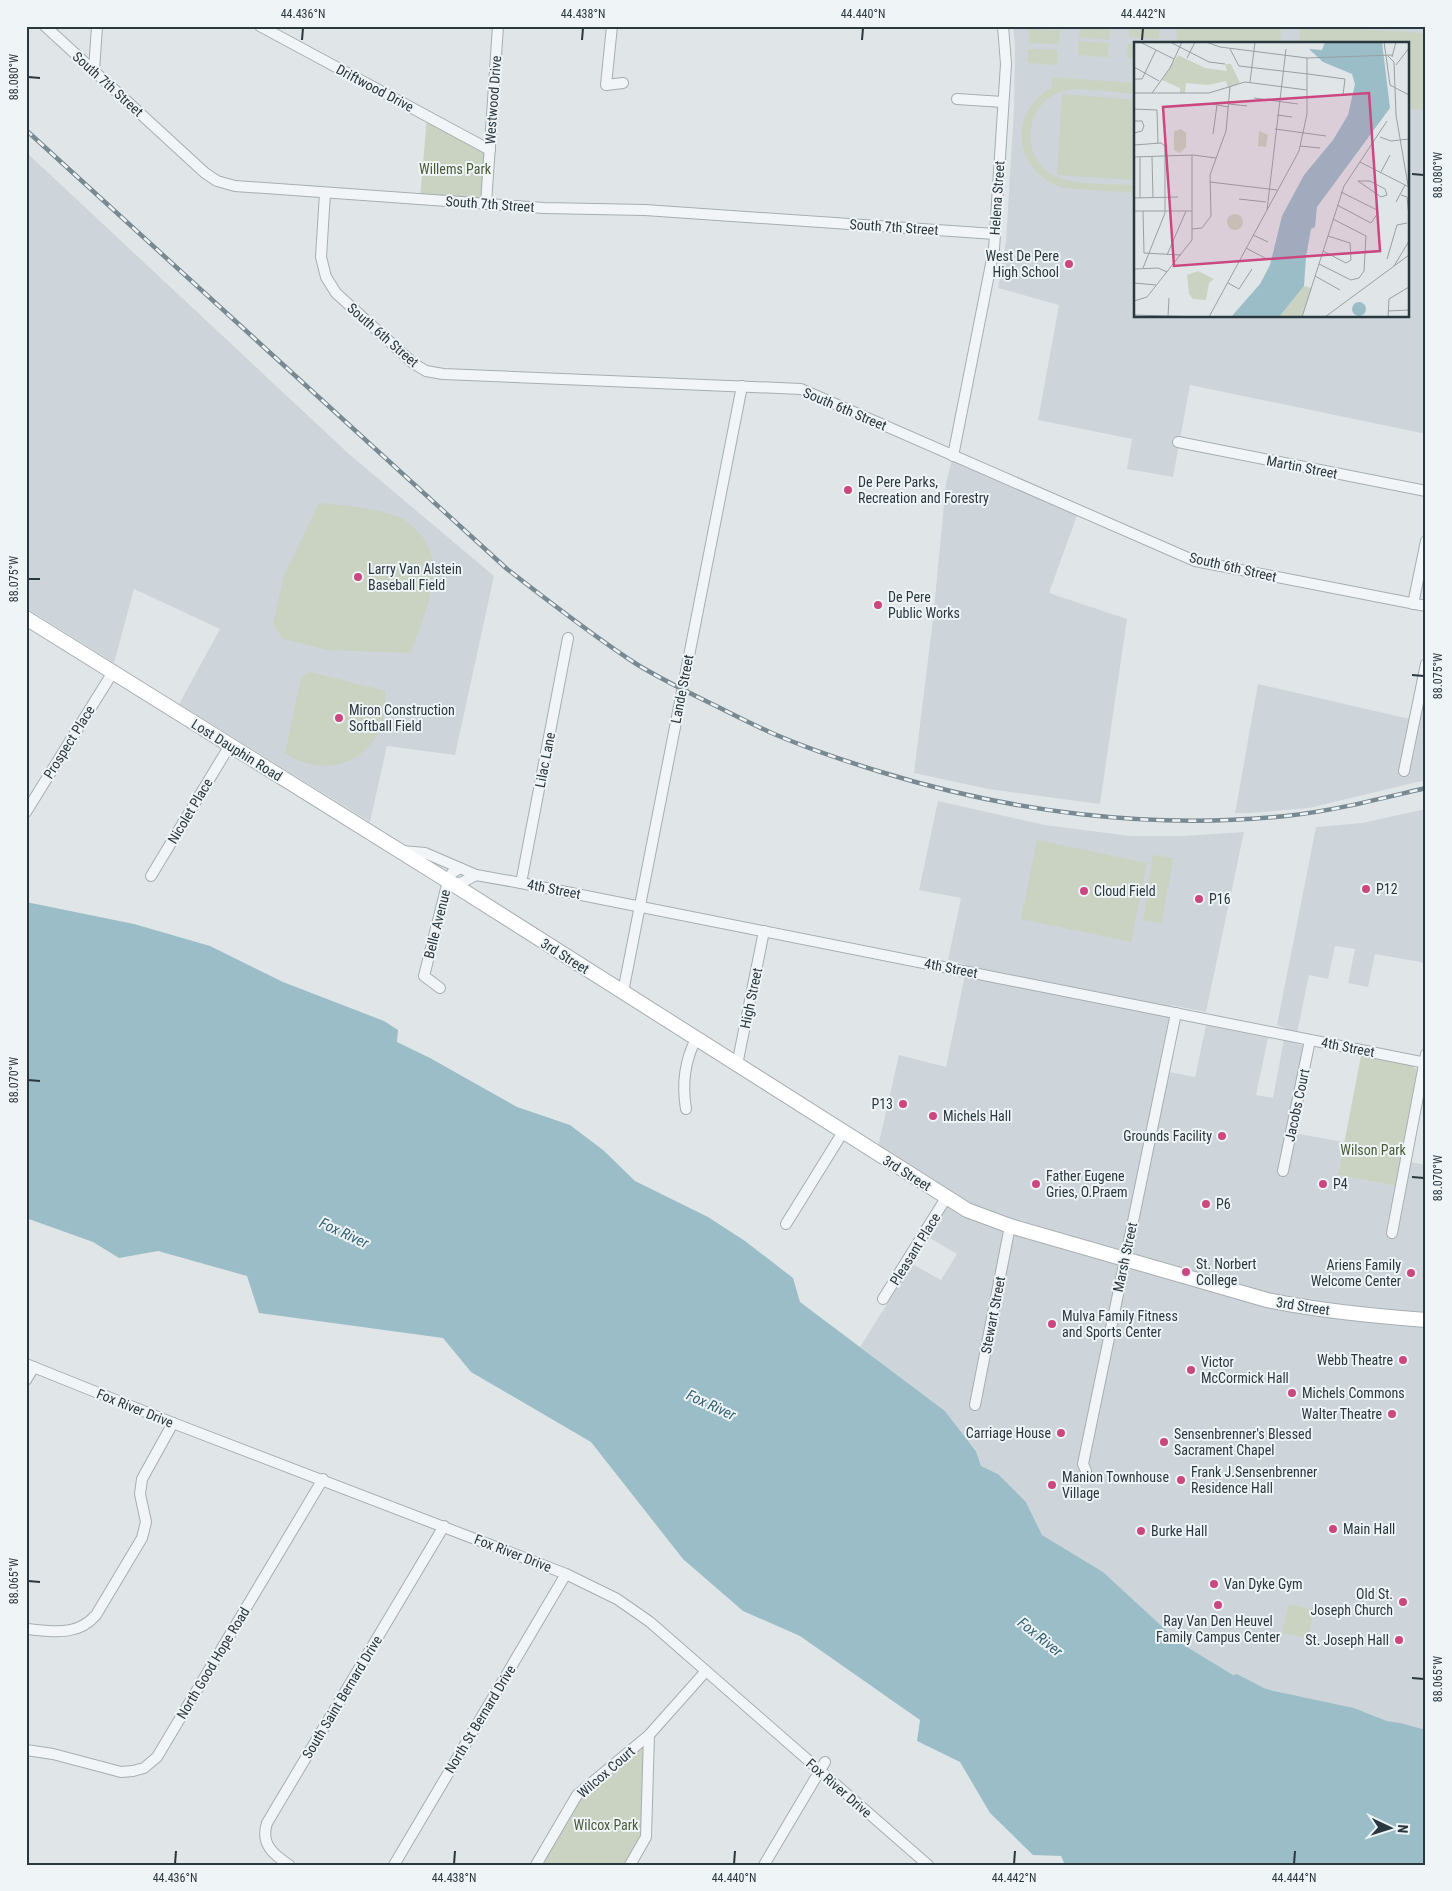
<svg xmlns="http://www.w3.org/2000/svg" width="1452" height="1891" font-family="'Roboto Condensed',sans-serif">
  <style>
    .built { fill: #ced5da; fill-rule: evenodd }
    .green { fill: #cad2c1 }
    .water { fill: #9bbdc8 }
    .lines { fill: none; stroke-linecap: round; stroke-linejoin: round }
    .street-casing { stroke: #a5aeb2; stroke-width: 12 }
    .secondary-casing { stroke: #a5aeb2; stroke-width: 16 }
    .street { stroke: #f2f5f7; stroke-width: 10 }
    .secondary { stroke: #fff; stroke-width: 14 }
    .rail-casing { stroke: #798992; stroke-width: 4.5 }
    .rail { stroke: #eff4f6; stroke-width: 2.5; stroke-dasharray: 8; stroke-linecap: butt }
    .ticks { fill: none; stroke: #29373f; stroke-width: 2 }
    .poi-dot { fill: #cb4780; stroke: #eff4f6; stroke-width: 2 }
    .labels { text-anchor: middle; stroke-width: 4; stroke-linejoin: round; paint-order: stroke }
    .street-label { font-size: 14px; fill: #29373f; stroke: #eff4f6 }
    .park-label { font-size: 14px; fill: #475b36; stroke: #eff4f6 }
    .poi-label { font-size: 14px; fill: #29373f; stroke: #eff4f6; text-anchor: start }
    .water-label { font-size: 15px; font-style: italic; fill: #346173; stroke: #eff4f6 }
    .inset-road { fill: none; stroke: #97a0a4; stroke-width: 1 }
    .view { fill: #cb4780; fill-opacity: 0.15; stroke: #cb4780; stroke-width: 2.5 }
    .inset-edge { fill: none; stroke: #29373f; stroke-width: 2.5 }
    .neatline { fill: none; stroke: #29373f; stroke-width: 2 }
    .ticks-label { font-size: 12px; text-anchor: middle; fill: #29373f }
  </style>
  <rect width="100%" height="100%" fill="#e0e6e8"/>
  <g class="built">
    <path d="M1013,26H1426V434L1190,385L1173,477L1127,469L1132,439L1038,420L1059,305L998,288L1006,241L1014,108L1015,47ZM1136,44H1408V316H1136Z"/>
    <path d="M26,152L349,454L494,576L455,755L387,746L370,822L179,704L220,629L134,589L114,663L26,608Z"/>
    <path d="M953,456L1079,510L1049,593L1127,619L1100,804L988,789L914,773L933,619L946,483Z"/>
    <path d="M1426,664V780L1309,808L1250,813H1235L1258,684L1414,720Z"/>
    <path d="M938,801L1045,825L1130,836H1183L1244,832L1206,1012L1171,1005L1159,1070L1195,1077L1206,1025L1268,1038L1256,1095L1273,1098L1286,1028L1277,1025L1316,827L1362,823L1426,809V963L1375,954L1368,987L1348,983L1355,949L1335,946L1328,979L1309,975L1295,1043L1302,1045L1304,1048L1288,1132L1344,1142L1338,1175L1406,1188L1411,1162L1426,1165V1730L1401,1723L1387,1721L1354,1708L1290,1695L1264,1688L1237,1674L1233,1675L1179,1642L1103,1572L1042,1535L1026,1502L998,1474L981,1466L976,1450L945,1411L860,1347L912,1264L941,1280L957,1254L928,1237L953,1195L878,1147L899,1055L946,1067L967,965L948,960L961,898L919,890Z"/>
  </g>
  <g class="green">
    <path d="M1129,26H1160L1159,39L1129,37Z"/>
    <path d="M1177,26H1281L1280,44H1176Z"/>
    <path d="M1300,26L1426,33V110L1408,108V44H1299Z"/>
    <path d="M1080,27L1110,29L1109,40L1079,37Z"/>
    <path d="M1029,29L1060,30L1059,44L1029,43Z"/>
    <path d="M1078,41L1109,43L1108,57L1078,55Z"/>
    <path d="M1128,44L1136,45V59L1127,58Z"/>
    <path d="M1028,49L1058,50L1057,65L1028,63Z"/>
    <path d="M1052,77L1136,83V94C1116,93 1081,86 1063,91C1023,103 1019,159 1056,177C1075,185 1114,184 1136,185V193L1063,188C1015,173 1006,113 1051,88Z"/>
    <path d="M1062,94L1136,100V180L1057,175Z"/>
    <path d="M427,117L490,150L486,204L420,199Z"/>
    <path d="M319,503C345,506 374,507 398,517C407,520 413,527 419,533C450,566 422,617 411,653L328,650L283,639L273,624L284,576Z"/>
    <path d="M310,672L385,691C391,751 335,786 285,753L301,678Z"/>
    <path d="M1037,840L1147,863L1131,942L1021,919Z"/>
    <path d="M1153,855L1173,858L1162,923L1143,920Z"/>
    <path d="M1361,1056L1412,1066L1417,1070L1416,1084L1396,1186L1338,1175Z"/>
    <path d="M1289,1604L1314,1610L1308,1638L1282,1633Z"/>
    <path d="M649,1735L646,1837L630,1865H536L577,1795Z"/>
  </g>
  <path class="water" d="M26,902L134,924L210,946L283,982L384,1021L398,1030L397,1042L430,1058L517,1107L570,1125L603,1150L635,1181L708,1217L745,1241L793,1278L800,1302L945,1411L976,1451L981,1466L998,1474L1026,1502L1042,1535L1103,1572L1179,1642L1233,1675L1237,1674L1264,1688L1274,1691L1354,1708L1387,1721L1401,1723L1426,1730V1865H1065L1061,1856L1033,1855L990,1813L960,1762L917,1741L920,1720L800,1636L743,1611L683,1559L591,1442L471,1372L443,1338L259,1313L247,1276L158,1251L119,1258L93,1242L26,1218Z"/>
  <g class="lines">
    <g class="street-casing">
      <g id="street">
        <path d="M45,26L205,173L217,181L235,186L544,208L645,210L995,234"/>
        <path d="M260,26L490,150"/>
        <path d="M612,26L606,85L623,83"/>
        <path d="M94,71L97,26"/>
        <path d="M957,99L1003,102"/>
        <path d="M325,193L321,257L326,277L336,293L413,363L426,371L443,374L801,389L1195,561L1426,606"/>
        <path d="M486,204L498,26"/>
        <path d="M1178,442L1426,491"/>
        <path d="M953,456L994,249L1006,64L1003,26"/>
        <path d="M1413,604L1426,541"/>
        <path d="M1404,771L1426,664"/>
        <path d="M26,812L113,672"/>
        <path d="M402,851L425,853L460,868"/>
        <path d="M151,876L230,745"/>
        <path d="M449,882L461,883L476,875"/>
        <path d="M521,883L568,638"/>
        <path d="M440,988L424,976L448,881L452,873L460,868L476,875L521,883L1426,1063"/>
        <path d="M623,992L742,386"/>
        <path d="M737,1065L764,931"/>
        <path d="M686,1109C682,1085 685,1060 696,1039"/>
        <path d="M1283,1171L1310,1040"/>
        <path d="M786,1224L843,1132"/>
        <path d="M1392,1233L1426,1054"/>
        <path d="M883,1299L946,1198"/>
        <path d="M26,1364L173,1423L566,1574L617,1599L650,1622L928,1865"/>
        <path d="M26,1380L34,1367"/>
        <path d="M975,1405L1010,1226"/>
        <path d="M1086,1471L1083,1464L1176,1013"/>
        <path d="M26,1629C52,1631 77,1637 96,1615L142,1538L146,1522L140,1494L142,1479L173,1423"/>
        <path d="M649,1735L706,1671"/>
        <path d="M26,1750L53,1754L121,1772L133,1771L144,1768L157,1757L323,1479"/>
        <path d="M289,1865C274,1855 260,1844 267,1823L444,1526"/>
        <path d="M394,1865L566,1574"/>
        <path d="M536,1865L577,1795L649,1735L646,1837L630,1865"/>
        <path d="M764,1865L825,1762"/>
      </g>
    </g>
    <g class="secondary-casing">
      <path id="secondary" d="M26,618L448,881L967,1210L1010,1226L1267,1300C1320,1311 1373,1316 1426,1320"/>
    </g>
    <use href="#street" class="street"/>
    <use href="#secondary" class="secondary"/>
    <g class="rail-casing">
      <path id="rail" d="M26,130L507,569C550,602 593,636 638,665C666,682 696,696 726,711C742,719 758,727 774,734C809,749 845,761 881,772C1011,812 1150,830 1286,816C1333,811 1379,799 1426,788"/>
    </g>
    <use href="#rail" class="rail"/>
  </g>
  <path class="ticks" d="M302,40L303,28M582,40L583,28M862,40L863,28M1142,40L1143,28M28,77L40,78M1412,174L1424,175M28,579H40M1412,675L1424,676M28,1080L40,1081M1412,1177L1424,1178M28,1581L40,1582M1412,1678L1424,1679M175,1864L176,1851M454,1864L455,1851M734,1864L735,1851M1014,1864L1015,1851M1294,1864L1295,1851"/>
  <g class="poi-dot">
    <circle cx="1069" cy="264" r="5"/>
    <circle cx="848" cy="490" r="5"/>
    <circle cx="358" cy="577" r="5"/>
    <circle cx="878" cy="605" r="5"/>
    <circle cx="339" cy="718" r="5"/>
    <circle cx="1366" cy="889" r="5"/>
    <circle cx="1084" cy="891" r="5"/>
    <circle cx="1199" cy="899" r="5"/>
    <circle cx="903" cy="1104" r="5"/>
    <circle cx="933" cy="1116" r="5"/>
    <circle cx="1222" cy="1136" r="5"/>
    <circle cx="1036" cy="1184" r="5"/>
    <circle cx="1323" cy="1184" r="5"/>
    <circle cx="1206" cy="1204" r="5"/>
    <circle cx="1186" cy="1272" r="5"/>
    <circle cx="1411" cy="1273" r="5"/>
    <circle cx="1052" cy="1324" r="5"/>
    <circle cx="1403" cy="1360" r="5"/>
    <circle cx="1191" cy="1370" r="5"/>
    <circle cx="1292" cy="1393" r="5"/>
    <circle cx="1392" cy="1414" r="5"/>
    <circle cx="1061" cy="1433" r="5"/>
    <circle cx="1164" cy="1442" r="5"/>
    <circle cx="1181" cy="1480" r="5"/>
    <circle cx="1052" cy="1485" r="5"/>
    <circle cx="1333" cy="1529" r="5"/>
    <circle cx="1141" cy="1531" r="5"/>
    <circle cx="1214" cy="1584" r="5"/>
    <circle cx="1403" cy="1602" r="5"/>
    <circle cx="1218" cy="1605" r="5"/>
    <circle cx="1399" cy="1640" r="5"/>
  </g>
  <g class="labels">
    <g class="street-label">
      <text transform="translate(108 84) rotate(42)" y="5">South 7th Street</text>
      <text transform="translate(375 88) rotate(28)" y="5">Driftwood Drive</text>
      <text transform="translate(493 100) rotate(-86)" y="5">Westwood Drive</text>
      <text transform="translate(997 198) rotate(-86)" y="5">Helena Street</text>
      <text transform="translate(490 204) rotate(4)" y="5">South 7th Street</text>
      <text transform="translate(894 227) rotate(4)" y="5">South 7th Street</text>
      <text transform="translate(383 335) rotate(41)" y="5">South 6th Street</text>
      <text transform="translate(845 409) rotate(23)" y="5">South 6th Street</text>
      <text transform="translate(1302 467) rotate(11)" y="5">Martin Street</text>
      <text transform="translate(1233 567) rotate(13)" y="5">South 6th Street</text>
      <text transform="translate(682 689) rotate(-79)" y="5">Lande Street</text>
      <text transform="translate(69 742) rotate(-58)" y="5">Prospect Place</text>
      <text transform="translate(237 750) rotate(32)" y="5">Lost Dauphin Road</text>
      <text transform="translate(545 760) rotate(-79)" y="5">Lilac Lane</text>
      <text transform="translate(190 811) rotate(-59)" y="5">Nicolet Place</text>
      <text transform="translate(554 889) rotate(11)" y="5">4th Street</text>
      <text transform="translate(437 924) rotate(-76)" y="5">Belle Avenue</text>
      <text transform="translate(565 956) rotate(32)" y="5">3rd Street</text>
      <text transform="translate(951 968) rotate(11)" y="5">4th Street</text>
      <text transform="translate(751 998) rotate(-78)" y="5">High Street</text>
      <text transform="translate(1348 1047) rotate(11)" y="5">4th Street</text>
      <text transform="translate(1297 1105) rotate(-78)" y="5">Jacobs Court</text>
      <text transform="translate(907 1173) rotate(32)" y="5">3rd Street</text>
      <text transform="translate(915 1249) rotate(-58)" y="5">Pleasant Place</text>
      <text transform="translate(1125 1257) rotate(-78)" y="5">Marsh Street</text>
      <text transform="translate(1303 1306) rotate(9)" y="5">3rd Street</text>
      <text transform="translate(993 1315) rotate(-79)" y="5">Stewart Street</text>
      <text transform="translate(135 1408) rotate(22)" y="5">Fox River Drive</text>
      <text transform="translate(513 1553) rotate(21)" y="5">Fox River Drive</text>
      <text transform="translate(213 1663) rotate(-59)" y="5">North Good Hope Road</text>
      <text transform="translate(342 1697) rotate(-59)" y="5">South Saint Bernard Drive</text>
      <text transform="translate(480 1719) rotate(-59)" y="5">North St Bernard Drive</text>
      <text transform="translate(606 1772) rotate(-41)" y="5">Wilcox Court</text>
      <text transform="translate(839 1788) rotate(41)" y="5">Fox River Drive</text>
    </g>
    <g class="park-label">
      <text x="455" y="174">Willems Park</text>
      <text x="1373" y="1155">Wilson Park</text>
      <text x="606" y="1830">Wilcox Park</text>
    </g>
    <g class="poi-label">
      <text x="1059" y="261" text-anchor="end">West De Pere<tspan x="1059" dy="16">High School</tspan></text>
      <text x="858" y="487">De Pere Parks,<tspan x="858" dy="16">Recreation and Forestry</tspan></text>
      <text x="368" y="574">Larry Van Alstein<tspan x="368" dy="16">Baseball Field</tspan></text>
      <text x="888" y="602">De Pere<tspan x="888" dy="16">Public Works</tspan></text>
      <text x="349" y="715">Miron Construction<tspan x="349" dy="16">Softball Field</tspan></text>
      <text x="1376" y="894">P12</text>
      <text x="1094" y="896">Cloud Field</text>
      <text x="1209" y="904">P16</text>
      <text x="893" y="1109" text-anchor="end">P13</text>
      <text x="943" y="1121">Michels Hall</text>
      <text x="1212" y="1141" text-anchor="end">Grounds Facility</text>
      <text x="1046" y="1181">Father Eugene<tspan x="1046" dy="16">Gries, O.Praem</tspan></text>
      <text x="1333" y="1189">P4</text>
      <text x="1216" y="1209">P6</text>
      <text x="1196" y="1269">St. Norbert<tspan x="1196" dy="16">College</tspan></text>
      <text x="1401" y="1270" text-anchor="end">Ariens Family<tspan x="1401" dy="16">Welcome Center</tspan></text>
      <text x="1062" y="1321">Mulva Family Fitness<tspan x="1062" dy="16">and Sports Center</tspan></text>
      <text x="1393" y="1365" text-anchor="end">Webb Theatre</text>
      <text x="1201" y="1367">Victor<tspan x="1201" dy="16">McCormick Hall</tspan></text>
      <text x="1302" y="1398">Michels Commons</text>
      <text x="1382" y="1419" text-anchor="end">Walter Theatre</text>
      <text x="1051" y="1438" text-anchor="end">Carriage House</text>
      <text x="1174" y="1439">Sensenbrenner's Blessed<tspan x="1174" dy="16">Sacrament Chapel</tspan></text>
      <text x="1191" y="1477">Frank J.Sensenbrenner<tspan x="1191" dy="16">Residence Hall</tspan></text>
      <text x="1062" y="1482">Manion Townhouse<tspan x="1062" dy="16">Village</tspan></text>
      <text x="1343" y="1534">Main Hall</text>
      <text x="1151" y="1536">Burke Hall</text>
      <text x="1224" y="1589">Van Dyke Gym</text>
      <text x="1393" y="1599" text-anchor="end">Old St.<tspan x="1393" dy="16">Joseph Church</tspan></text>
      <text x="1218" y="1626" text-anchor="middle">Ray Van Den Heuvel<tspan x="1218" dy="16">Family Campus Center</tspan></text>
      <text x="1389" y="1645" text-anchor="end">St. Joseph Hall</text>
    </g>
    <g class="water-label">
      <text transform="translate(344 1233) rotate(25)" y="5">Fox River</text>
      <text transform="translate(711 1405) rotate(25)" y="5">Fox River</text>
      <text transform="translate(1040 1637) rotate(39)" y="5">Fox River</text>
    </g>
  </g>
  <g transform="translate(1134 42)">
    <rect width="275" height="275" fill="#e0e6e8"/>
    <path d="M44,13L71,26L93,29L91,22H97L106,41L94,46L92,39L74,43L52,41L51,51H46V46L28,38ZM47,87L52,91V105L46,111L40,108V89ZM125,89L134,93L132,105L124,104ZM93 180a8 8 0 1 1 16 0a8 8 0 1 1-16 0ZM64,229L80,237L75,241L72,258L59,257L55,252L53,233ZM170,244L177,246L168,275H145Z" fill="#cad2c1"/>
    <path d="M191,0H248L256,66L183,165L181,185L177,187L172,215L170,244L145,275H97L126,242L136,223L148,174L170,133L199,98L214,73L221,42L218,32L189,20L175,7L188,8ZM218 267a7 7 0 1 1 14 0a7 7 0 1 1-14 0Z" fill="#9bbdc8"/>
    <path class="inset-road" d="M6,0L40,17M36,0L75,20L91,22M72,0L86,5L173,16L259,13M250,0L256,43L275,53M96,7L105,24L174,32M254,14L260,20L262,73L275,149M258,15L262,0M53,16L61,0M262,23L275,6M0,25L25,39M174,32L211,37L209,53M0,37H8L22,8M116,40L121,0M0,51H75L111,40L173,48M18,51L36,26L48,0M120,56L164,62M77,62L95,65M95,62L113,64M0,67L23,68L24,101M143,73L158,75M0,79H8L10,84L8,89L0,91M141,87L192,94M79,92L83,63M246,95L257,99L275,97M0,103L27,101L31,104V171L9,226M166,104L186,106M0,115L59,113L82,116M6,115V156M18,115L19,156M226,120L275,145M247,130L256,113M224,139H236L251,147L253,153L247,155ZM76,140L143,148M267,153L273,155L275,174M0,156L44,155M105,157L132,160M262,160L271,143M203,163L237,181L244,171L243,168L207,150M133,168L152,7M0,169H58M9,169L10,211L47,213M58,187L68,186L77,174L76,133L92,89L96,45M119,193L134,200M112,206L131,216M189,209L212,221L217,218L216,201L194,194M33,213L52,169M253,217L263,183L273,181M185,222L217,238L225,236L230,229L232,194L199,177M260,224L275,199M0,227L24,226L33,230M181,234L206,248M0,241L22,243M94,241L105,247L118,227M0,259L13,255L58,198V113M254,269L275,268M0,273L69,275M34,274L35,256M75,275L165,109L173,72V16M168,275L210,144L253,79M191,275L275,213M254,275L255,257L275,245"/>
    <path class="view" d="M235,51L246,209L40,224L29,65Z"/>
    <rect width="275" height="275" class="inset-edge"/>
  </g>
  <rect width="1452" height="1891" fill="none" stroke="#eff4f6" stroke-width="55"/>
  <g transform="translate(1390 1828) rotate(94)" stroke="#eff4f6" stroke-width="4" paint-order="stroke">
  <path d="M0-4L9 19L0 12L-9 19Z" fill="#29373f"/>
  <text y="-8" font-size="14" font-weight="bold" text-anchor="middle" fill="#29373f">N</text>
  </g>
  <rect x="28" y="28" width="1396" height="1836" class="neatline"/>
  <g class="ticks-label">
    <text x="303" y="18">44.436°N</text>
    <text x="583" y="18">44.438°N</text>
    <text x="863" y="18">44.440°N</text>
    <text x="1143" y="18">44.442°N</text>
    <text transform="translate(14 77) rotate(-90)" y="4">88.080°W</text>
    <text transform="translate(1438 175) rotate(-90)" y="4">88.080°W</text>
    <text transform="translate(14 579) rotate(-90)" y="4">88.075°W</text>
    <text transform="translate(1438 676) rotate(-90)" y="4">88.075°W</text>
    <text transform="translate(14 1080) rotate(-90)" y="4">88.070°W</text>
    <text transform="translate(1438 1178) rotate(-90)" y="4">88.070°W</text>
    <text transform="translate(14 1581) rotate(-90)" y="4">88.065°W</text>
    <text transform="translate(1438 1679) rotate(-90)" y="4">88.065°W</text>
    <text x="175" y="1882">44.436°N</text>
    <text x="454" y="1882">44.438°N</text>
    <text x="734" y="1882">44.440°N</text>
    <text x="1014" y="1882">44.442°N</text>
    <text x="1294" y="1882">44.444°N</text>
  </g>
</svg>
